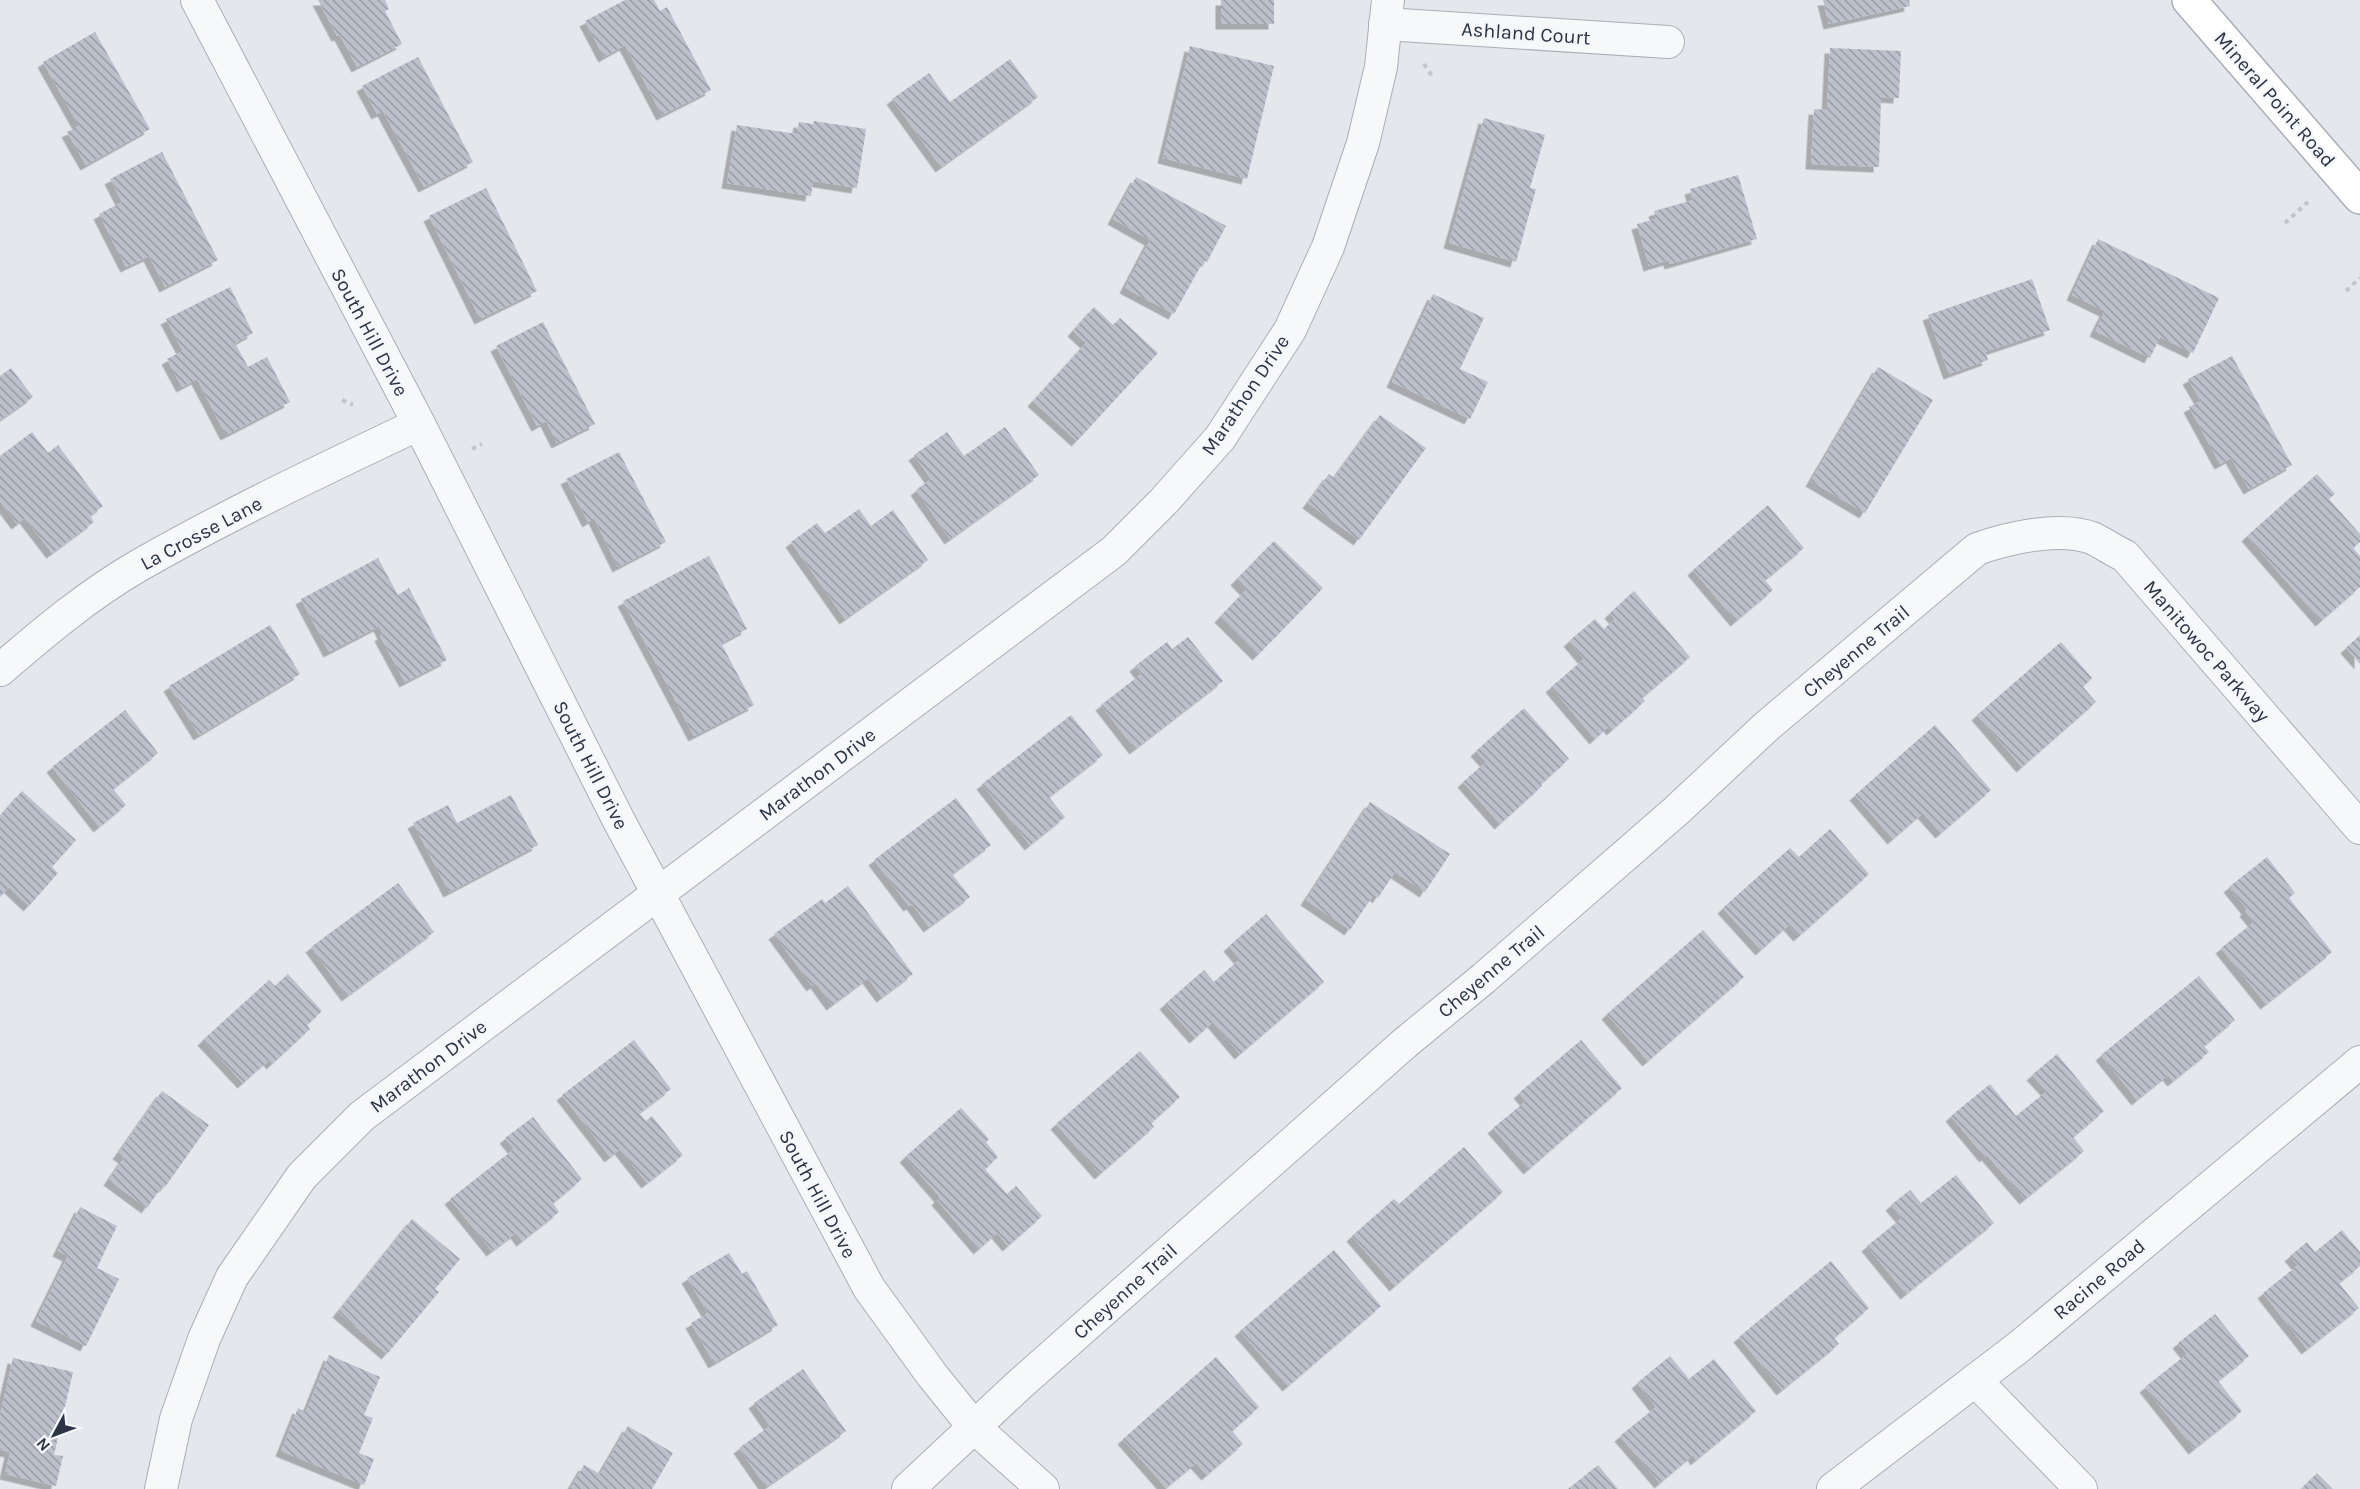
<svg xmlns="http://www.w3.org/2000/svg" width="2360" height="1489" font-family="Karla,sans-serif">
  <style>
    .building { fill: url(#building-back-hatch); filter: url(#shadow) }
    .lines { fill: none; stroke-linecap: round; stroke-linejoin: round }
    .minor-casing { stroke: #a9aeb7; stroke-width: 34 }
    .secondary-casing { stroke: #a9aeb7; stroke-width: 36 }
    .path { stroke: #c2c5cb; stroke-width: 4; stroke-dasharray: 4.5 4.5; stroke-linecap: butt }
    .minor { stroke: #f7f8fa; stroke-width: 32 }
    .secondary { stroke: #fff; stroke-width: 33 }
    .labels { text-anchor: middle; stroke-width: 4.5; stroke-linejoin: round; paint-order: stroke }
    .street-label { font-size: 20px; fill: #2b3445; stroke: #f4f6f9 }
  </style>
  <defs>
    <pattern id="building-back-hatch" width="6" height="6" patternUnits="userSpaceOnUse" patternTransform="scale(1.5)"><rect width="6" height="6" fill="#bbc0ca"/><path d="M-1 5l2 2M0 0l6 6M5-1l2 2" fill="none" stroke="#989da6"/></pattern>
    <filter id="shadow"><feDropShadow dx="-5.5" dy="5.5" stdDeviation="0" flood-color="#0004"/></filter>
  </defs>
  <rect width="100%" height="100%" fill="#e4e7ec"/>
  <g class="building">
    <path d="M318,0H385L389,9L385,11L402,44L357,67L340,35L337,36Z"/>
    <path d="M625,0H654L660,11L667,7L711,90L662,115L625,45L604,57L585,21Z"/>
    <rect x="1221" y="0" width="53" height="24"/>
    <path d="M1823,0H1909L1910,6L1829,24Z"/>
    <path d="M95,32L150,129L86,165L67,132L79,126L43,62Z"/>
    <path d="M1190,46L1274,66L1247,179L1163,158Z"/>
    <path d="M1830,48L1901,51L1899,98L1881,97L1879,167L1811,164L1814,109L1827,110Z"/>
    <path d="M418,57L473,162L424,187L383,111L377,114L362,86Z"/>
    <path d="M1010,59L1038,97L941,167L892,99L929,73L950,102Z"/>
    <path d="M1484,118L1545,135L1530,188L1536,189L1516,262L1449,243Z"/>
    <path d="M814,121L866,129L857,188L813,181L811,196L727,183L737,125L797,134L799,122L813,124Z"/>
    <path d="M162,152L218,260L165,287L149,256L126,267L99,214L122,202L110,179Z"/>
    <path d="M1738,175L1757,239L1670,264L1669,260L1649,266L1637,224L1656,219L1654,211L1693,200L1690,189Z"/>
    <path d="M1136,177L1226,226L1207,262L1204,260L1174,314L1125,288L1150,240L1113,219Z"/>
    <path d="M486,188L537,291L480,319L429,216Z"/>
    <path d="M2098,239L2219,298L2193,353L2160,337L2150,358L2095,331L2105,311L2072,295Z"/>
    <path d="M2032,279L2050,330L1985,352L1988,360L1949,374L1928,315Z"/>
    <path d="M230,287L253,333L235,343L248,367L267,357L290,402L226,435L197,379L182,387L167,359L183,351L166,319Z"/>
    <path d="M1433,294L1484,318L1460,369L1488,382L1470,419L1392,382Z"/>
    <path d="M1094,307L1113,325L1120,318L1158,353L1077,441L1033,401L1086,343L1073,331Z"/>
    <path d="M543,322L595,424L557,443L546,421L537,426L496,346Z"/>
    <path d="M2232,356L2292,465L2249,489L2231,458L2220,464L2189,407L2201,401L2188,379Z"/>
    <path d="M1878,367L1933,400L1865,513L1811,481Z"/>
    <path d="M11,368L33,397L0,420V376Z"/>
    <path d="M1380,415L1426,448L1359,540L1308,503L1329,474L1334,478Z"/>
    <path d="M1005,427L1039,475L950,539L916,490L931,479L914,455L947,432L964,456Z"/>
    <path d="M32,432L48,453L58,445L103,506L90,516L94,522L52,553L25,518L17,524L0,501V456Z"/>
    <path d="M619,452L666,542L618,567L594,518L588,522L566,479Z"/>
    <path d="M2317,474L2335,494L2329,499L2360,534V542L2353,548L2360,556V587L2321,621L2247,536Z"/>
    <path d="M1768,505L1804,548L1765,580L1773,590L1736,621L1693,570Z"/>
    <path d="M859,509L871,526L893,510L928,560L845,619L791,542L817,523L825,533Z"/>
    <path d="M1274,541L1323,588L1258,655L1220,617L1246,590L1236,580Z"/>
    <path d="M709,556L747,629L721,643L754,705L694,736L623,601Z"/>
    <path d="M378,558L398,595L409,588L447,660L405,682L380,636L383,634L379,626L329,652L301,599Z"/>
    <path d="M1634,591L1690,657L1642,698L1645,701L1612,730L1609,726L1595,739L1551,687L1584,659L1569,641L1595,619L1604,629L1615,619L1610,613Z"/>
    <path d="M270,625L300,674L199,735L169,686Z"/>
    <path d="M2360,635V664L2346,648Z"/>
    <path d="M1188,637L1223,681L1135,749L1101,705L1141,674L1135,666L1167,642L1172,649Z"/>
    <path d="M2061,642L2092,678L2083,687L2096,702L2022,767L1977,715Z"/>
    <path d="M1524,708L1569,759L1541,784L1542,786L1500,824L1463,782L1486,762L1476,751Z"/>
    <path d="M125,710L158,753L113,789L126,805L99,827L52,767Z"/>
    <path d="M1071,715L1103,755L1049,797L1065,817L1030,845L982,784Z"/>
    <path d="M1935,725L1991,790L1941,833L1923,813L1893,839L1855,795Z"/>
    <path d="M22,791L76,840L52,867L58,873L29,906L9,887L0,897V816Z"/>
    <path d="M511,795L538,845L449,892L413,823L448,805L457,823Z"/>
    <path d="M956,798L991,845L952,874L970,897L929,927L912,904L909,906L874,860Z"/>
    <path d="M1370,802L1450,854L1425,892L1395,872L1378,898L1374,894L1350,930L1306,900Z"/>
    <path d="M1830,829L1869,874L1799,936L1789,925L1761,950L1723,908L1790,848L1799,857Z"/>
    <path d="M2267,857L2295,893L2289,898L2332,952L2266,1004L2221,948L2254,922L2245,911L2247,909L2229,887Z"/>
    <path d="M398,883L434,932L347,996L311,947Z"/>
    <path d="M848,886L913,974L882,997L868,978L832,1005L816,983L812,986L774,934L822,899L825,903Z"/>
    <path d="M1266,914L1324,982L1240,1054L1213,1022L1195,1038L1165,1004L1204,970L1214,982L1240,959L1229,946Z"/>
    <path d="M1703,930L1744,977L1648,1061L1607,1014Z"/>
    <path d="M288,974L322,1011L307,1025L310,1029L272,1064L269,1060L243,1083L203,1040L269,980L275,986Z"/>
    <path d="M2199,976L2235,1020L2204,1046L2209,1052L2173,1081L2168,1075L2137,1100L2101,1055Z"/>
    <path d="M634,1040L671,1089L639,1113L646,1121L652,1116L683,1155L647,1183L620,1149L610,1157L562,1095Z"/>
    <path d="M1581,1040L1622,1088L1529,1169L1493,1128L1526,1101L1519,1093Z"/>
    <path d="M1140,1051L1180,1097L1151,1123L1154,1127L1100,1174L1056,1124Z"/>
    <path d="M2057,1054L2104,1111L2073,1137L2084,1151L2025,1199L1987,1155L1985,1157L1951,1116L1990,1084L2016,1116L2047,1091L2032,1075Z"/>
    <path d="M162,1091L209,1125L165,1187L163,1185L147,1208L109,1180L124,1158L118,1154Z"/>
    <path d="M961,1108L989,1139L986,1142L998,1157L985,1169L1007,1194L1016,1186L1042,1216L1008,1246L997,1233L979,1249L937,1200L940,1197L905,1157Z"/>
    <path d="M533,1117L582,1179L553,1203L559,1212L522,1241L516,1233L492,1251L450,1199L514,1149L505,1138Z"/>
    <path d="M1464,1147L1503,1192L1395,1286L1352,1236L1394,1199L1399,1204Z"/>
    <path d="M1956,1175L1994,1223L1906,1294L1867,1246L1902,1218L1891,1205L1910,1190L1921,1203Z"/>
    <path d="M80,1207L117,1226L97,1268L119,1279L86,1346L36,1321L68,1256L58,1251Z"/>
    <path d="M412,1219L460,1259L435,1289L439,1292L387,1354L338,1312Z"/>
    <path d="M2342,1230L2360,1252V1266L2339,1283L2359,1308L2307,1349L2263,1293L2298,1265L2290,1256L2307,1242L2315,1252Z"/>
    <path d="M1334,1250L1381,1306L1288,1386L1240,1331Z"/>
    <path d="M729,1253L742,1274L747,1271L778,1325L714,1363L691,1323L708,1313L687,1278Z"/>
    <path d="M1831,1261L1869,1308L1834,1338L1839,1344L1782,1390L1739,1337Z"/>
    <path d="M2215,1314L2249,1356L2218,1381L2242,1411L2194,1449L2145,1387L2187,1354L2178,1343Z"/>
    <path d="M329,1355L380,1377L364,1415L373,1418L359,1453L374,1459L364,1485L281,1451L298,1408L306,1412Z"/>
    <path d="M1670,1356L1689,1379L1714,1359L1756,1411L1696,1460L1693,1455L1660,1483L1620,1436L1656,1407L1637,1383Z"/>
    <path d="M1216,1357L1259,1407L1232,1431L1243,1444L1207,1475L1196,1463L1166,1488L1123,1439Z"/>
    <path d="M13,1358L73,1372L54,1455L63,1456L56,1486L5,1474L10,1452L0,1450V1415Z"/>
    <path d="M803,1369L846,1431L766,1487L739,1448L770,1426L754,1403Z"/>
    <path d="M628,1426L673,1453L652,1489H570L584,1465L600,1474Z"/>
    <path d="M1598,1465L1618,1489H1568Z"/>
    <path d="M2317,1473L2333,1489H2301Z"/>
  </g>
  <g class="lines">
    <g class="minor-casing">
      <g id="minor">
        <path d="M197,0L419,424L618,819L869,1288L932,1375L974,1427L1043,1489"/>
        <path d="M1385,24L1668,42"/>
        <path d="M0,670C43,633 88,595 138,566C229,514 324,469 419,424"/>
        <path d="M1975,1380L2081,1489"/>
        <path d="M161,1489L176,1419L204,1339L232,1277L302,1176L362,1116L1114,551L1164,501L1220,438L1290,330L1328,247L1363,143L1381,67L1388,0"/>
        <path d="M908,1489L1019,1385L1405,1043L1484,978L1676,811L1767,726L1977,549C2008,538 2059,526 2092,538C2103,543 2114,551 2125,556L2360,828"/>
        <path d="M1833,1489L2020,1346L2360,1062"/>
      </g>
    </g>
    <g class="secondary-casing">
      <path id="secondary" d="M2189,0L2360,197"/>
    </g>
    <g class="path">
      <path d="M1424,64L1432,76"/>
      <path d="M2285,223L2308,202"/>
      <path d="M2346,291L2360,278"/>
      <path d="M342,400L353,405"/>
      <path d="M472,449L482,444"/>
    </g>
    <use href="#minor" class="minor"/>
    <use href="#secondary" class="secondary"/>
  </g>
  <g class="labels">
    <g class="street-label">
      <text transform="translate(1526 33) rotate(4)" y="7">Ashland Court</text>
      <text transform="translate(2275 99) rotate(49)" y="7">Mineral Point Road</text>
      <text transform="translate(370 332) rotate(62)" y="7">South Hill Drive</text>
      <text transform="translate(1245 395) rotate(-56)" y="7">Marathon Drive</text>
      <text transform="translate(201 533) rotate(-28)" y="7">La Crosse Lane</text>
      <text transform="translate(1856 651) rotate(-40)" y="7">Cheyenne Trail</text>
      <text transform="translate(2207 651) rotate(49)" y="7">Manitowoc Parkway</text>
      <text transform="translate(591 765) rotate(63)" y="7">South Hill Drive</text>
      <text transform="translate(817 774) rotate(-37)" y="7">Marathon Drive</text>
      <text transform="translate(1491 971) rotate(-40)" y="7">Cheyenne Trail</text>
      <text transform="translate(428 1066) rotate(-37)" y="7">Marathon Drive</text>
      <text transform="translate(818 1194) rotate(62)" y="7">South Hill Drive</text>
      <text transform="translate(2099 1279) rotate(-40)" y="7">Racine Road</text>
      <text transform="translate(1125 1291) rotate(-42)" y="7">Cheyenne Trail</text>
    </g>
  </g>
  <g transform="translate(54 1435) rotate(229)" stroke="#f4f6f9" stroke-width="4.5" paint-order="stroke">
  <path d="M0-4.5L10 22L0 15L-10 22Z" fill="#2b3445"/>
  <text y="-9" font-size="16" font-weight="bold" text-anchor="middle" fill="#2b3445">N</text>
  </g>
</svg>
